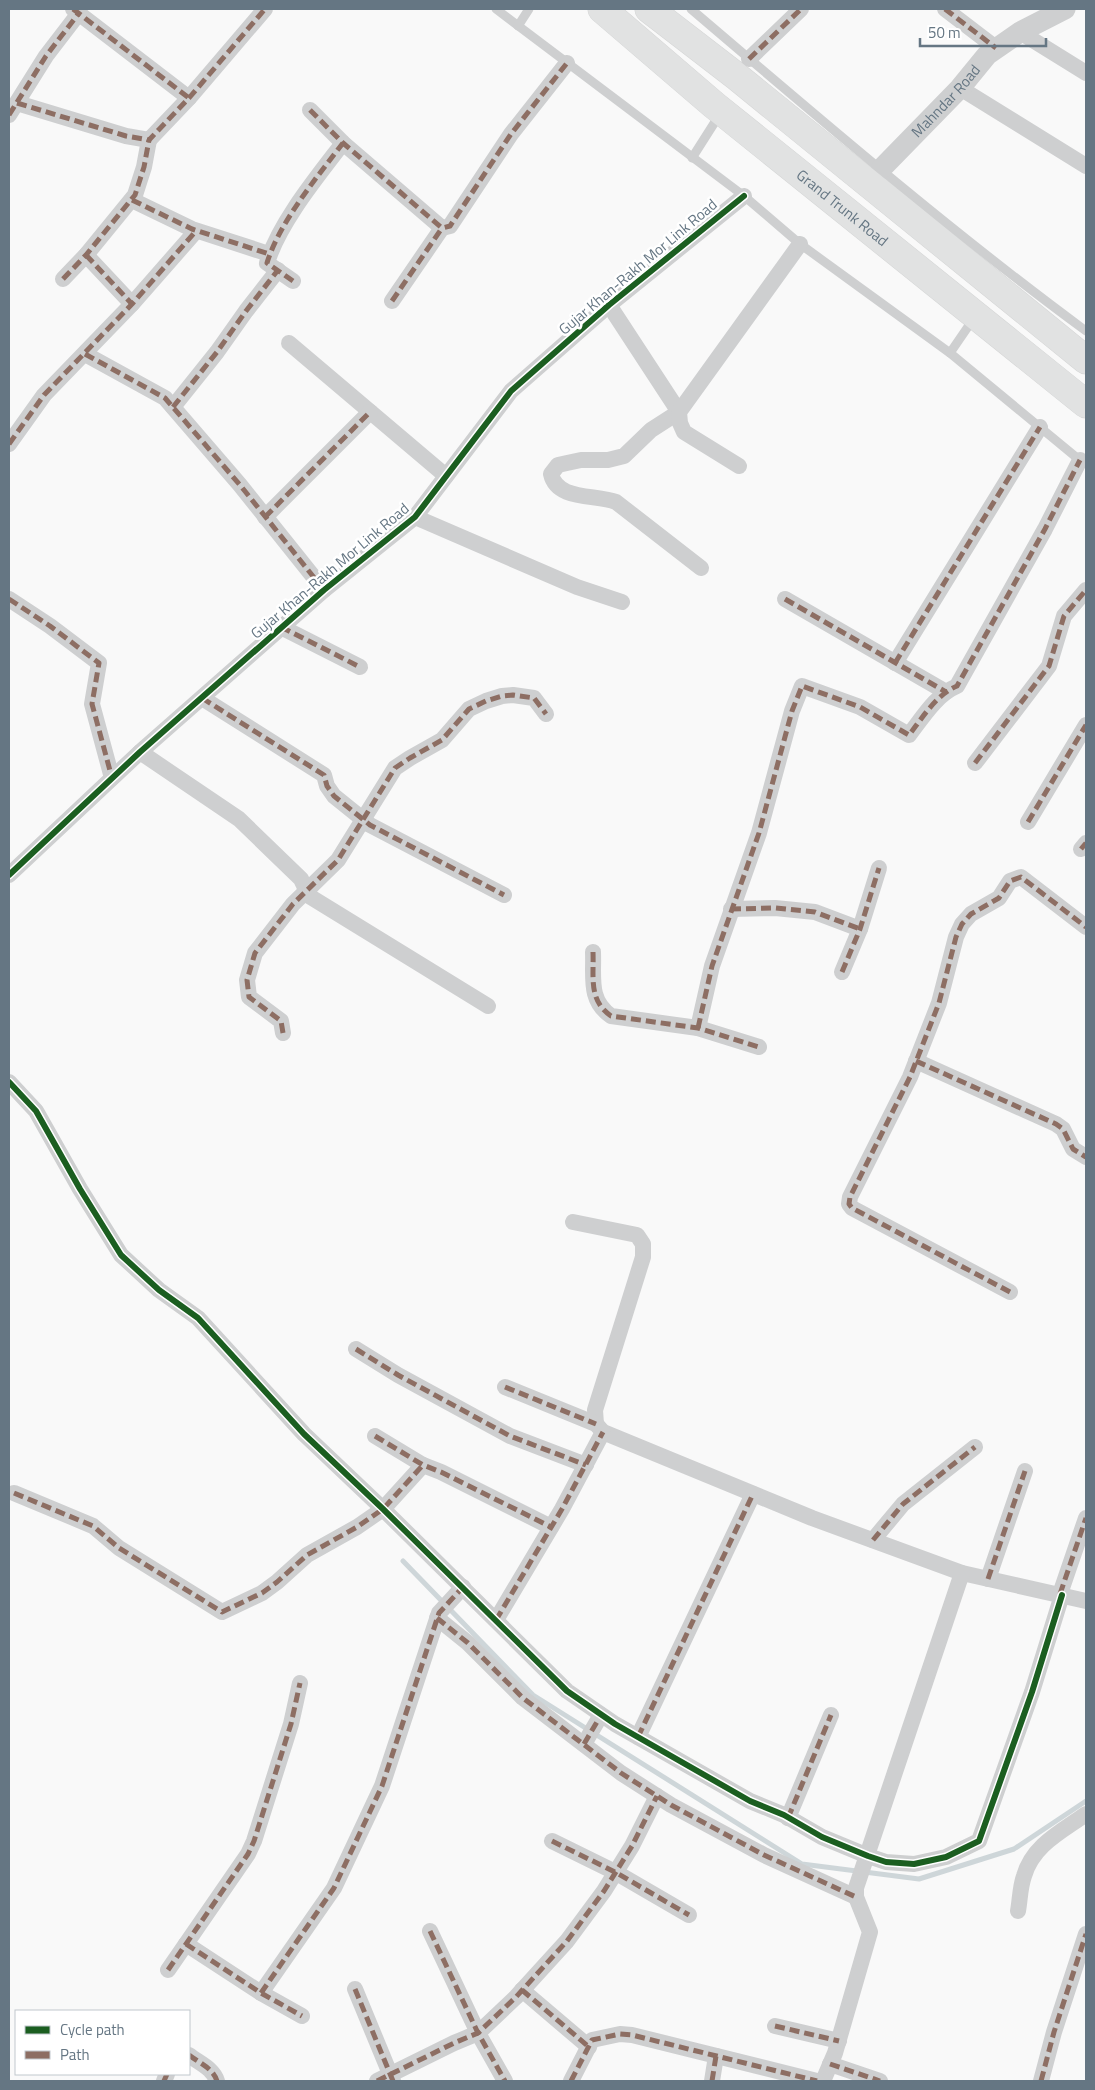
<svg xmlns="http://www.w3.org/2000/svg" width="1095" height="2090" font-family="'Titillium Web',sans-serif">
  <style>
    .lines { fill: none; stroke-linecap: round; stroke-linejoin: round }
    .stream { stroke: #ced6d9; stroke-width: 5 }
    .trunk-casing { stroke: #d5d6d6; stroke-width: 29 }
    .service { stroke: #cecfd0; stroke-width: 9 }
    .minor { stroke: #cecfd0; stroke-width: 16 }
    .tertiary { stroke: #cecfd0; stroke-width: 21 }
    .trunk { stroke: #e1e2e2; stroke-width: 28 }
    .quiet { stroke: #8d6e63; stroke-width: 5; stroke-dasharray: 10 5; stroke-linecap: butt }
    .cycleway-casing { stroke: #fff; stroke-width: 9 }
    .cycleway { stroke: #1b5e20; stroke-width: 6 }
    .labels { text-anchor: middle; stroke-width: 5; stroke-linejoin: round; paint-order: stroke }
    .street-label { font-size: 15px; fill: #657683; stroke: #fff }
  </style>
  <rect width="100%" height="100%" fill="#f9f9f9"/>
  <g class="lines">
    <path class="stream" d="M403,1561L533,1695L802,1864L919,1879L1014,1849L1086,1801"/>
    <g class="trunk-casing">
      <g id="trunk">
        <path id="s2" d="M602,9L714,105L1086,404"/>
        <path d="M649,9L736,76L1086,360"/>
      </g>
    </g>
    <g class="service">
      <path d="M496,9L744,196L800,244L950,353L1082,462"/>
      <path d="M691,9C820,119 949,230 1086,331"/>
      <path d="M518,26L529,9"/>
      <path d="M692,158L720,114"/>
      <path d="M950,353L974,318"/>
    </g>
    <g class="minor">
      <path d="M73,9L189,98"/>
      <path d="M945,9L996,48"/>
      <path d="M1020,32L1086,73"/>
      <path d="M749,59L801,9"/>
      <path d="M960,88L1086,166"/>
      <path d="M17,103L126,136L149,140L189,98L265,9"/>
      <path d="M310,110L343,143L442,228L450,226L511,134L567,63"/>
      <path d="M9,115L46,56L79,13"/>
      <path d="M132,200L192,229L269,254"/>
      <path d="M86,255L132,304"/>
      <path d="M63,279L86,255L135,195L144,167L149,140"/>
      <path d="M293,281L267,263C279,223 317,177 343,143"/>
      <path d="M392,301L442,228"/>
      <path d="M609,305L679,412L651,430L624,456L608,460H581L567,463L558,465L551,474C557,501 596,494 616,502L701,568"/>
      <path d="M289,343L446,476"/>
      <path d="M85,354L165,398L240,485L324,590"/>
      <path d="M173,407L217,352L246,311L278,270"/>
      <path d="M9,444L44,395L132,304L196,231"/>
      <path d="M739,466L684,432L680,423L679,412L800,244"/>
      <path d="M265,517L370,412"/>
      <path d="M415,517L577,587L622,602"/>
      <path d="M9,599L50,626L99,663L92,704L112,778"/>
      <path d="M785,599L946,692"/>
      <path d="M281,627L360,667"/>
      <path d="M895,663L1040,427"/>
      <path d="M202,698L324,775L327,786L334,796L370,825L504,895"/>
      <path d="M140,752L239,819L301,879L309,896L488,1006"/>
      <path d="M975,763L1049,666L1064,616L1086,590"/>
      <path d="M1028,822L1086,725"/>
      <path d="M1081,849L1086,843"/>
      <path d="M9,875L140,752L324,590L415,517L511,391L609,305L744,196"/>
      <path d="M731,909L775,908L815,912L860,929"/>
      <path d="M593,952C594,977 588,1000 611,1016L698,1028L759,1047"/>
      <path d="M842,972L860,929L879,868"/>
      <path d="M698,1028L712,966L759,833L792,711L802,686L860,707L909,735C923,717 936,695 957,686L1045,529L1080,460"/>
      <path d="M283,1033L281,1021L249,997L247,980L255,953L293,904L338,860L395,768L410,758L442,740L469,709L486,701L502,696L513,695L534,698L546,714"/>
      <path d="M916,1061L1056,1124L1063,1129L1073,1149L1086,1157"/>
      <path d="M9,1082L36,1111L80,1189L121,1255L159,1290L198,1318L304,1434L383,1509L567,1691L615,1724L750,1801L784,1815L822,1837L868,1856L886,1862L914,1864L946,1857L979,1841L1032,1692L1062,1595"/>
      <path d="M573,1222L637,1235L643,1244V1257L595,1410L596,1424"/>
      <path d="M1010,1292L852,1208L849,1204L850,1197L910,1077L939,1003L956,937L962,924L971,914L999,898L1010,881L1021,877L1086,927"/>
      <path d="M356,1349L398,1375L510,1436L586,1465"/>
      <path d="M505,1387L596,1424L603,1432L812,1518L962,1573L1086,1601"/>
      <path d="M375,1436L423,1465L441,1472L551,1527"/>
      <path d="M14,1493L93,1526L119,1548L222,1612L262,1593L277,1582L307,1555L357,1527L383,1509L423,1465"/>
      <path d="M873,1540L903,1504L975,1447"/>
      <path d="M988,1579L1025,1471"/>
      <path d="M1060,1594L1086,1518"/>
      <path d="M437,1618L468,1643L523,1698L621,1773L671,1805L764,1855L856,1897"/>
      <path d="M496,1620L562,1509L603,1432"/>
      <path d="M638,1737L753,1494"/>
      <path d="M584,1744L601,1715"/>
      <path d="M788,1818L831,1715"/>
      <path d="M552,1841L615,1872L689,1915"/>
      <path d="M1018,1911C1020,1900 1020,1887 1024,1876C1033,1845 1061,1832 1086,1814"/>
      <path d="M430,1931L478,2033L505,2081"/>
      <path d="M186,1944L261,1993L302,2016"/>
      <path d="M168,1970L248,1854L254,1841L291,1724L300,1683"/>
      <path d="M355,1989L393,2081"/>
      <path d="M522,1990L589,2047"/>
      <path d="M261,1993L334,1888L382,1786L439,1613L463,1587"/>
      <path d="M775,2026L839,2041"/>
      <path d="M189,2055C199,2063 213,2068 217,2081"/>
      <path d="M830,2064L880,2081"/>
      <path d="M164,2081L167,2074"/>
      <path d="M377,2081L454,2043L478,2033L516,1997L567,1941L604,1891L632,1846L657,1796"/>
      <path d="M571,2081L592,2040L620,2034L632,2035L817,2081"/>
      <path d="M712,2081L716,2056"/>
      <path d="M823,2081L835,2053L870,1932L856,1897V1888L962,1573"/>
      <path d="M1041,2081L1054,2032L1086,1934"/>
    </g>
    <path class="tertiary" id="s1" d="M881,169L960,88L987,55L1020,32L1065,9"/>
    <use href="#trunk" class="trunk"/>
    <g class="quiet">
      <path d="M73,9L189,98"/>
      <path d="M945,9L996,48"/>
      <path d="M749,59L801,9"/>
      <path d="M17,103L126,136L149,140L189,98L265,9"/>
      <path d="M310,110L343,143L442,228L450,226L511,134L567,63"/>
      <path d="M9,115L46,56L79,13"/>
      <path d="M132,200L192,229L269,254"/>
      <path d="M86,255L132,304"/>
      <path d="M63,279L86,255L135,195L144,167L149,140"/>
      <path d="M293,281L267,263C279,223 317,177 343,143"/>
      <path d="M392,301L442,228"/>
      <path d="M85,354L165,398L240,485L324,590"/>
      <path d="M173,407L217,352L246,311L278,270"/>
      <path d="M9,444L44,395L132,304L196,231"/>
      <path d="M265,517L370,412"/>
      <path d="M9,599L50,626L99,663L92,704L112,778"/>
      <path d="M785,599L946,692"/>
      <path d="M281,627L360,667"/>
      <path d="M895,663L1040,427"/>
      <path d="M202,698L324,775L327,786L334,796L370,825L504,895"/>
      <path d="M975,763L1049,666L1064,616L1086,590"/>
      <path d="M1028,822L1086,725"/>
      <path d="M1081,849L1086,843"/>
      <path d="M731,909L775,908L815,912L860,929"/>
      <path d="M593,952C594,977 588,1000 611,1016L698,1028L759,1047"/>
      <path d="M842,972L860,929L879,868"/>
      <path d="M698,1028L712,966L759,833L792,711L802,686L860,707L909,735C923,717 936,695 957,686L1045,529L1080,460"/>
      <path d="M283,1033L281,1021L249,997L247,980L255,953L293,904L338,860L395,768L410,758L442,740L469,709L486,701L502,696L513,695L534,698L546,714"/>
      <path d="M916,1061L1056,1124L1063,1129L1073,1149L1086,1157"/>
      <path d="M1010,1292L852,1208L849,1204L850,1197L910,1077L939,1003L956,937L962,924L971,914L999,898L1010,881L1021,877L1086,927"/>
      <path d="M356,1349L398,1375L510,1436L586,1465"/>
      <path d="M505,1387L596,1424"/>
      <path d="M375,1436L423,1465L441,1472L551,1527"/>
      <path d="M14,1493L93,1526L119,1548L222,1612L262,1593L277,1582L307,1555L357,1527L383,1509L423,1465"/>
      <path d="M873,1540L903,1504L975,1447"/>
      <path d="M988,1579L1025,1471"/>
      <path d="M1060,1594L1086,1518"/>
      <path d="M437,1618L468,1643L523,1698L621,1773L671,1805L764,1855L856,1897"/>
      <path d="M496,1620L562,1509L603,1432"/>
      <path d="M638,1737L753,1494"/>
      <path d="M584,1744L601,1715"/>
      <path d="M788,1818L831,1715"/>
      <path d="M552,1841L615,1872L689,1915"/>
      <path d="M430,1931L478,2033L505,2081"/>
      <path d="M186,1944L261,1993L302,2016"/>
      <path d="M168,1970L248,1854L254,1841L291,1724L300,1683"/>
      <path d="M355,1989L393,2081"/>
      <path d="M522,1990L589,2047"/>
      <path d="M261,1993L334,1888L382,1786L439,1613L463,1587"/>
      <path d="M775,2026L839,2041"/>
      <path d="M189,2055C199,2063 213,2068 217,2081"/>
      <path d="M830,2064L880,2081"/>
      <path d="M164,2081L167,2074"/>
      <path d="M377,2081L454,2043L478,2033L516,1997L567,1941L604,1891L632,1846L657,1796"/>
      <path d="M571,2081L592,2040L620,2034L632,2035L817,2081"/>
      <path d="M712,2081L716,2056"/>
      <path d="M1041,2081L1054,2032L1086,1934"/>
    </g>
    <g class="cycleway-casing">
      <g id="cycleway">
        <path d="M9,875L140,752L324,590L415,517L511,391L609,305L744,196"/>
        <path d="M9,1082L36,1111L80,1189L121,1255L159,1290L198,1318L304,1434L383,1509L567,1691L615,1724L750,1801L784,1815L822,1837L868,1856L886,1862L914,1864L946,1857L979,1841L1032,1692L1062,1595"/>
      </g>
    </g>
    <use href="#cycleway" class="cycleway"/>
  </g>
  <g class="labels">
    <g class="street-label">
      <text dy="5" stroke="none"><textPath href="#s1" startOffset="94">Mahndar Road</textPath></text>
      <text dy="5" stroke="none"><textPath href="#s2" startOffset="312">Grand Trunk Road</textPath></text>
      <text transform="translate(638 267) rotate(-40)" y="5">Gujar Khan-Rakh Mor Link Road</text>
      <text transform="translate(330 571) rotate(-40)" y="5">Gujar Khan-Rakh Mor Link Road</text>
    </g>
  </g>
  <rect width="1095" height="2090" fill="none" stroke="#657683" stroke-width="20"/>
  <rect x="15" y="2010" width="175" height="65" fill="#ffffff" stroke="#c1c8cd"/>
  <rect x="25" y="2026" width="25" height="8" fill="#1b5e20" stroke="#c1c8cd"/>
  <text x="60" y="2035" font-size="15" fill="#657683">Cycle path</text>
  <rect x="25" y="2051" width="25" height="8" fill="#8d6e63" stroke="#c1c8cd"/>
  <text x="60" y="2060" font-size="15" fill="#657683">Path</text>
  <path d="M920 38v8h126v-8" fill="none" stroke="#657683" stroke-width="2.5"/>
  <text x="928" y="38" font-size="15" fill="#657683" stroke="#ffffff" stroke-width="4" paint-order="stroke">50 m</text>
</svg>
